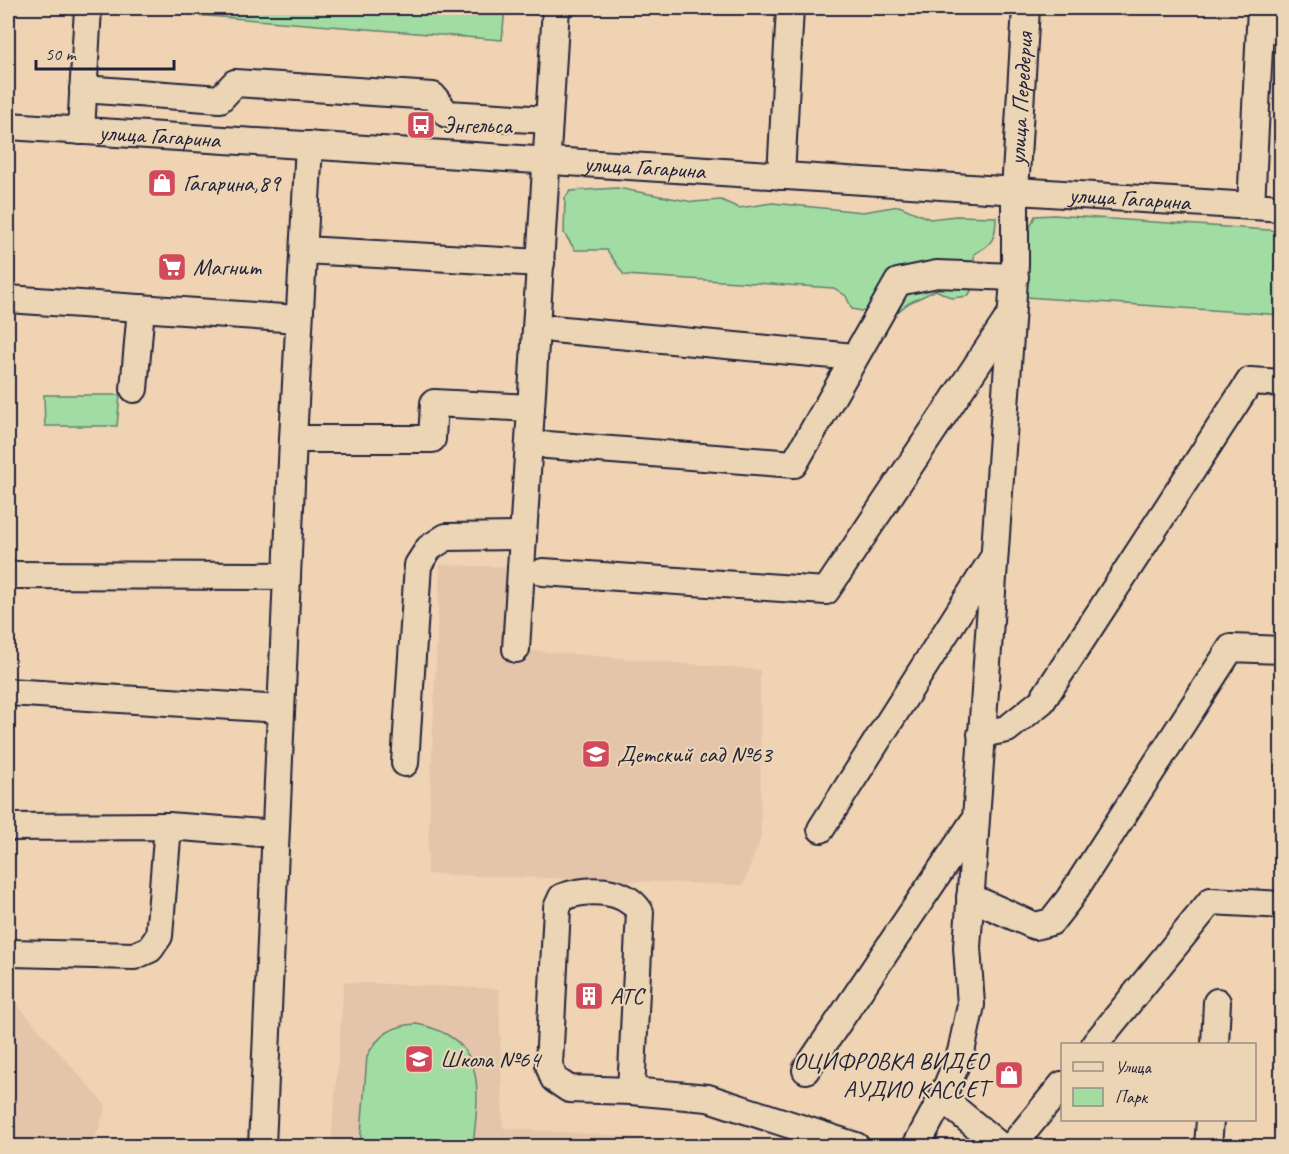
<svg xmlns="http://www.w3.org/2000/svg" width="1289" height="1154" font-family="Caveat,sans-serif">
  <style>
    .built { fill: #e5c5aa }
    .green { fill: #a1dda3; stroke: #62806f; stroke-width: 1.5 }
    .lines { fill: none; stroke-linecap: round; stroke-linejoin: round }
    .minor-casing { stroke: #22223b; stroke-width: 30 }
    .minor { stroke: #ebd5b4; stroke-width: 26 }
    .labels { text-anchor: middle; stroke-width: 4.5; stroke-linejoin: round; paint-order: stroke }
    .street-label { font-size: 24px; fill: #22223b; stroke: #ebd5b4 }
    .poi-label { font-size: 24px; fill: #22223b; stroke: #ebd5b4; text-anchor: start }
  </style>
  <rect width="100%" height="100%" fill="#efd3b3"/>
  <filter id="ink" filterUnits="userSpaceOnUse"><feTurbulence type="fractalNoise" baseFrequency=".0167" numOctaves="2"/><feDisplacementMap in="SourceGraphic" scale="12" xChannelSelector="R" yChannelSelector="G"/><feConvolveMatrix kernelMatrix="1 2 1 2 8 2 1 2 1" color-interpolation-filters="sRGB"/></filter>
  <g filter="url(#ink)">
    <g class="built">
      <path d="M440,565L513,567L514,649L760,670L761,838L743,885L427,874Z"/>
      <path d="M344,982L499,989L503,1128L707,1142L717,1146H331Z"/>
      <path d="M8,994L106,1106L93,1146H8Z"/>
    </g>
    <g class="green">
      <path d="M135,8H505L502,40L135,10Z"/>
      <path d="M617,188L693,202L721,200L739,208L772,203L863,212L899,206L930,219L956,216L996,217C996,238 993,244 974,254L975,284L968,296L952,298L936,290L909,303L891,317L852,309L846,296L834,288L624,275L607,250H575L564,233L565,198L570,191Z"/>
      <path d="M1054,215L1281,231V315L1026,297L1027,234L1035,216Z"/>
      <path d="M120,395L117,426H45L44,395Z"/>
      <path d="M417,1024C488,1038 479,1090 473,1146H360L367,1056C378,1035 393,1025 417,1024Z"/>
    </g>
    <g class="lines">
      <g class="minor-casing">
        <g id="minor">
          <path d="M83,89L220,99L235,83L433,96L447,114L549,120"/>
          <path id="s1" d="M8,126L1282,208"/>
          <path d="M81,131L88,8"/>
          <path d="M781,176L790,8"/>
          <path d="M1251,206L1261,8"/>
          <path d="M304,250L541,263"/>
          <path d="M8,299L298,319"/>
          <path d="M553,329L854,357"/>
          <path d="M134,389L141,308"/>
          <path d="M293,439H432L434,403L531,408"/>
          <path d="M547,445L794,464L898,282L937,274L1015,277"/>
          <path d="M543,572L826,591L1011,314"/>
          <path d="M8,575L287,576"/>
          <path d="M516,649L556,8"/>
          <path d="M8,692L281,709"/>
          <path d="M981,734L1007,729L1042,701L1250,381L1282,383"/>
          <path d="M405,763L418,565L429,548L446,537L523,536"/>
          <path d="M8,827L168,826L275,834"/>
          <path d="M821,829L992,560"/>
          <path d="M970,897L1035,926L1051,922L1069,899L1231,648L1282,650"/>
          <path d="M11,953L134,956L150,949L159,936L168,826"/>
          <path d="M1095,1044L1211,901L1282,905"/>
          <path d="M1215,1044L1217,1002"/>
          <path d="M806,1070L974,821"/>
          <path d="M631,1091L640,912C624,887 587,888 562,897L557,908L549,1065L554,1079L569,1089L631,1091L708,1098L856,1146"/>
          <path id="s2" d="M942,1098L961,1052L971,1005L967,947L1015,265V191L1026,8"/>
          <path d="M262,1146L293,439L309,145"/>
          <path d="M916,1146L942,1098L1000,1146"/>
          <path d="M1012,1146L1062,1085"/>
          <path d="M1208,1146L1210,1120"/>
        </g>
      </g>
      <use href="#minor" class="minor"/>
    </g>
  </g>
  <defs>
    <g id="bus-square" transform="scale(1.5)"><rect x="-9" y="-9" width="18" height="18" rx="4" fill="#d1495b" stroke="#ebd5b4"/><path d="M-5-6H5V4H4V6H2V4H-2V6H-4V4H-5ZM-3.5-4V0h7V-4ZM-3.5 1.2v1.5H-2V1.2ZM2 1.2v1.5H3.5V1.2Z" fill="#fff"/></g>
    <g id="shop-square" transform="scale(1.5)"><rect x="-9" y="-9" width="18" height="18" rx="4" fill="#d1495b" stroke="#ebd5b4"/><path d="M-5-2.5h2.3a2.7 3.5 0 0 1 5.4 0H5L5.5 6h-11ZM-1.5-2.5h3a1.5 2.3 0 0 0-3 0Z" fill="#fff"/></g>
    <g id="supermarket-square" transform="scale(1.5)"><rect x="-9" y="-9" width="18" height="18" rx="4" fill="#d1495b" stroke="#ebd5b4"/><path d="M-6-5.5h2.5l.6 2H6L4.5 2H-2.5L-4.4-4H-6ZM-1.5 3.2a1.3 1.3 0 1 0 .1 0ZM3 3.2a1.3 1.3 0 1 0 .1 0Z" fill="#fff"/></g>
    <g id="school-square" transform="scale(1.5)"><rect x="-9" y="-9" width="18" height="18" rx="4" fill="#d1495b" stroke="#ebd5b4"/><path d="M0-5L7-2L0 1L-7-2ZM-4 1L0 2.5L4 1V4Q0 6-4 4Z" fill="#fff"/></g>
    <g id="building-square" transform="scale(1.5)"><rect x="-9" y="-9" width="18" height="18" rx="4" fill="#d1495b" stroke="#ebd5b4"/><path d="M-4-6H4V6H1V3H-1V6H-4ZM-2.5-4.3h1.7v1.8h-1.7ZM.8-4.3h1.7v1.8H.8ZM-2.5-1h1.7V.8h-1.7ZM.8-1h1.7V.8H.8Z" fill="#fff"/></g>
  </defs>
  <g fill-rule="evenodd">
    <use href="#bus-square" x="421" y="125"/>
    <use href="#shop-square" x="162" y="183"/>
    <use href="#supermarket-square" x="172" y="267"/>
    <use href="#school-square" x="596" y="754"/>
    <use href="#building-square" x="589" y="996"/>
    <use href="#school-square" x="419" y="1059"/>
    <use href="#shop-square" x="1009" y="1075"/>
  </g>
  <g class="labels">
    <g class="street-label">
      <text dy="8" stroke="none"><textPath href="#s2" startOffset="1006">улица Передерия</textPath></text>
      <text dy="8" stroke="none"><textPath href="#s1" startOffset="152">улица Гагарина</textPath></text>
      <text dy="8" stroke="none"><textPath href="#s1" startOffset="638">улица Гагарина</textPath></text>
      <text dy="8" stroke="none"><textPath href="#s1" startOffset="1124">улица Гагарина</textPath></text>
    </g>
    <g class="poi-label">
      <text x="442" y="133">Энгельса</text>
      <text x="183" y="191">Гагарина,89</text>
      <text x="193" y="275">Магнит</text>
      <text x="617" y="762">Детский сад №63</text>
      <text x="610" y="1004">АТС</text>
      <text x="440" y="1067">Школа №64</text>
      <text x="988" y="1069" text-anchor="end">ОЦИФРОВКА ВИДЕО<tspan x="988" dy="28">АУДИО КАССЕТ</tspan></text>
    </g>
  </g>
  <rect width="1289" height="1154" fill="none" stroke="#ebd5b4" stroke-width="30"/>
  <rect x="15" y="15" width="1259" height="1124" fill="none" stroke="#22223b" stroke-width="2" filter="url(#ink)"/>
  <rect x="1061" y="1043" width="195" height="78" fill="#ebd5b4" stroke="#9b8d84" stroke-width="1.5"/>
  <rect x="1073" y="1062" width="30" height="9" fill="#ebd5b4" stroke="#9b8d84" stroke-width="1.5"/>
  <text x="1115" y="1073" font-size="18" fill="#22223b">Улица</text>
  <rect x="1073" y="1088" width="30" height="18" fill="#a1dda3" stroke="#9b8d84" stroke-width="1.5"/>
  <text x="1115" y="1103" font-size="18" fill="#22223b">Парк</text>
  <path d="M36 60v9h138v-9" fill="none" stroke="#22223b" stroke-width="3"/>
  <text x="45" y="60" font-size="18" fill="#22223b" stroke="#ebd5b4" stroke-width="4.5" paint-order="stroke">50 m</text>
</svg>
